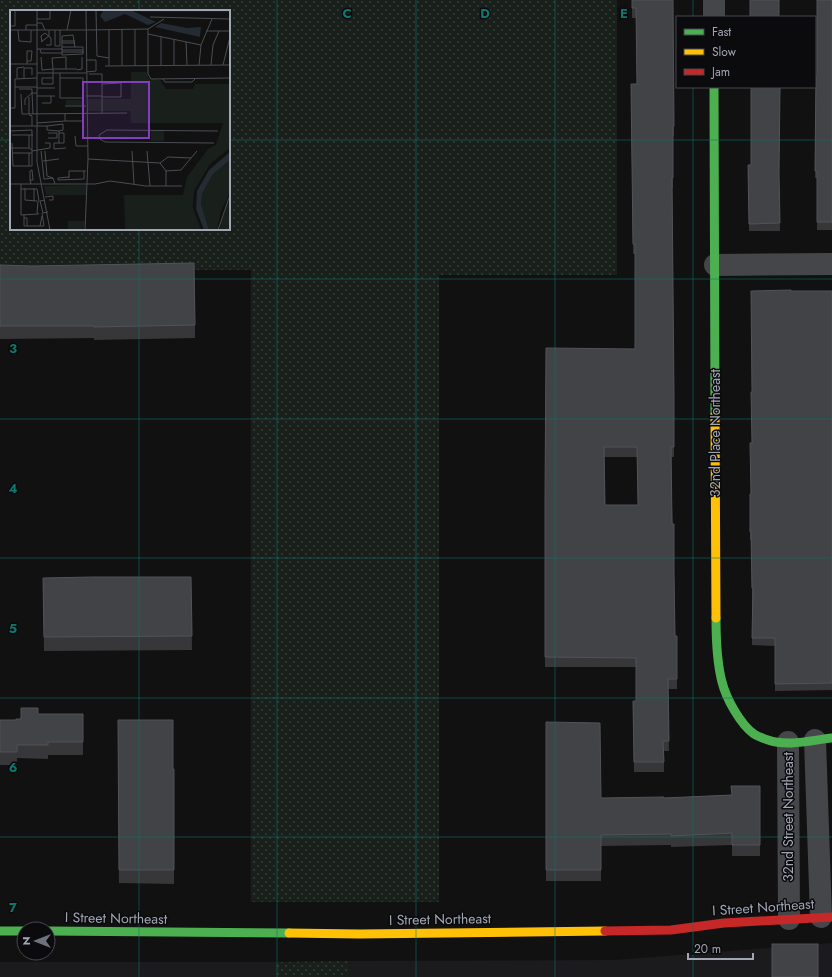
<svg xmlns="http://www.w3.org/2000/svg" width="832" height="977" font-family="Jost,sans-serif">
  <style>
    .built { fill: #1b1b1d }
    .green { fill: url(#green-dots); fill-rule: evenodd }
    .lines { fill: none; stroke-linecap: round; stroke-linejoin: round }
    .street { stroke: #45464a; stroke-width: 22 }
    .fast { stroke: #4caf50; stroke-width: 9 }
    .slow { stroke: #ffc107; stroke-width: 9 }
    .jam { stroke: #c62828; stroke-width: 9 }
    .wall { fill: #37373a; fill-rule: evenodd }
    .building { fill: #424347; stroke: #515358; fill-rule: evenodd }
    .grid { fill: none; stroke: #0f766e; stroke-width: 1; stroke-opacity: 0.55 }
    .labels { text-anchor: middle; stroke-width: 3; stroke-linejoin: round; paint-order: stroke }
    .street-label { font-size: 14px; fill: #a0a6b4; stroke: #0b0b0d }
    .inset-road { fill: none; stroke: #4a4d52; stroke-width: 1 }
    .view { fill: #813ebd; fill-opacity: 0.15; stroke: #813ebd; stroke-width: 2 }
    .inset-edge { fill: none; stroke: #a0a6b4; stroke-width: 2 }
    .grid-label { font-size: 13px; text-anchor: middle; font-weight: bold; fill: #0f766e; stroke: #0b0b0d; stroke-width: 3; stroke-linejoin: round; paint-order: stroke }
  </style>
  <defs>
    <pattern id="green-dots" width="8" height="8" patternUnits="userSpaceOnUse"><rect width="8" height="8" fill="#19201b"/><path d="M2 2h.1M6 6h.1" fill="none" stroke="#373d3a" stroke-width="1.8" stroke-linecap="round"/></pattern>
  </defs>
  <rect width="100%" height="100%" fill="#111"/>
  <g class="built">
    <path d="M832,943V977H349V961L615,960Z"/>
    <rect x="0" y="962" width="275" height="15"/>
  </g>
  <g class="green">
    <path d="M0,0H617V275H439V902H251V270H0ZM11,11H229V229H11Z"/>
    <path d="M349,961V977H275V962Z"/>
  </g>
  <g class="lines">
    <g class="street">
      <path d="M714,0V17"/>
      <path d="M715,265L832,264"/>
      <path d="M815,740L821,917"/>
      <path d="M788,742L789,919"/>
    </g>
    <g class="fast">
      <path d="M714,87L715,415"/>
      <path d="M716,618C716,637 717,663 722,682C726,698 740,724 754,734C758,737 763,738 768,740C788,747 812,740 832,738"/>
      <path d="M0,931H24"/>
      <path d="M48,931L289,933"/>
    </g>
    <g class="slow">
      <path d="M715,415L716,618"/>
      <path d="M289,933L360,934L605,931"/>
    </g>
    <path class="jam" d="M605,931L671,930L724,923L832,917"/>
  </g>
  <g class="wall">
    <path d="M632,0H673L674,136H673V188H672L674,406V457H671L675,636H677V689H668L669,751H664V772H634L633,701H636V667H545V497L635,349V254H633L631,84H637L636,18H632ZM604,457H637L638,505H605Z"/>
    <path d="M832,0V230H817V178H815L816,76H817Z"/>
    <path d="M748,165L779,176L780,231H749Z"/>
    <path d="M0,265L195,325V338L94,340V338L0,339Z"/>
    <path d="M791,291H832V690L775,691V646L752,645V596L751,540H750V502L751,494L752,443Z"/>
    <path d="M191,577L192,650L44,651L43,578Z"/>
    <path d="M38,714H83V755H48V759L17,758V765H0V720H16Z"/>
    <path d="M118,720L173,769L174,821V884L119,883Z"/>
    <path d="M546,722L601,798H664L731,795L760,786V856H732V845L671,847V845L601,846V881H546Z"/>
  </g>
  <g class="building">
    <path d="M632,0H673L674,126H673V178H672L674,396V447H671L672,524H674V572L675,636H677V679H668L669,741H663L664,762H634L633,701H636V658L545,657V497L546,348L635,349V244H633L631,84H637L636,8H632ZM604,447H637L638,505H605Z"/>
    <rect x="750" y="0" width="29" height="17"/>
    <path d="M817,0H832V222H817V171H815L816,76H817Z"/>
    <path d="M751,87H780L779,174L780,223L749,224L748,165H751Z"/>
    <path d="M194,263L195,325L94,327V326H0V265L33,266Z"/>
    <path d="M791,290V291H832V683L775,684V638H752L753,588H752L751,532H750V494H751L750,443H752L751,392H752L751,291Z"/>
    <path d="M93,577H191L192,636L44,637L43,578Z"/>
    <path d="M21,708H38V714H83V742H48V745H17V752H0V720H16V719H21Z"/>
    <path d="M118,720H173V769H174V870H119Z"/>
    <path d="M546,722L600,723L601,798L664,797V798L732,795L731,786H760V845H732V833L671,836V834L601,835V870H546Z"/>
    <rect x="772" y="944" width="46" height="33"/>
  </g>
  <path class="grid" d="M139,0V11M277,0V977M416,0V977M555,0V977M693,0V17M693,87V977M0,140H11M229,140H832M139,229V977M0,279H832M0,419H832M0,558H832M0,698H832M0,837H832"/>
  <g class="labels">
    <g class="street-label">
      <text transform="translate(715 433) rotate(-90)" y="5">32nd Place Northeast</text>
      <text transform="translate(788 817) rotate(-90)" y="5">32nd Street Northeast</text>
      <text transform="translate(763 907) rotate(-4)" y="5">I Street Northeast</text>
      <text transform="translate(116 918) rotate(1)" y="5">I Street Northeast</text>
      <text transform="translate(440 919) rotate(-1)" y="5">I Street Northeast</text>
    </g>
  </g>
  <g transform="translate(10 10)">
    <rect width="220" height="220" fill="#111"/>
    <path d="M126,0H220V2H132ZM121,62H137L139,69L150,70L156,79H183L185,74H220V138L200,154L184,181L182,205L185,220H115L114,185H173L177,167L199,138L206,135L213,113H121L120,101H78V89H121ZM56,90H74V95H56ZM141,121H154V131H141ZM220,150V182L211,201L207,220H199L191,194L192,184L203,164ZM76,175V185H36L34,176ZM220,189V220H210L211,211ZM58,211H75L73,220H58Z" fill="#19201b"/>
    <path d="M182,195L184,201L191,220H182Z" fill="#19201b"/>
    <path d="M152,186L167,188L171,192L174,196L173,211H152L148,206Z" fill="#19201b"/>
    <path d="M94,0H121L146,12L138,15L115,4L95,12L90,6ZM151,13L177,18L191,17L190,27L145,17ZM220,142V150L203,164L192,184L191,194L199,220H194L186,199L187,181L199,160Z" fill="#242b33"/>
    <path class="inset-road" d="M27,0V152L40,220M86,1L87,46L99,48M140,7L220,9M27,9H40V0M27,13H32L35,20M0,16H5V0M99,19V56M112,19V56M125,19V56M138,19V64L141,69L220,68M0,20H76M8,20L9,31L21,32V20M16,20V15H27M45,20V36H50V20M57,20L61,0M76,20L138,19L154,9M196,21H220M138,24L191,35M151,27V55M52,31H65M31,32L39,26V20M32,32L31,26L35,23L41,28V35H36M176,32L177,55M52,33H65M52,37H65M27,39H52V26L63,25L65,37H73V44L52,45V39M30,39L31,43H52M52,40H73M52,42H74M31,47L32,60L43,59L42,48L56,47V59M76,50H86V61L76,62M0,54H27M17,54V41H22L21,51H17M164,55V30M189,55L191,35L202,9M201,55L203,35L209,21M213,55L220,27M95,56L220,55M67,60L72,59V47M27,63H76M50,63V88H73V68H50M79,64H92V103M7,68V58L14,57M14,68V58H22V65M27,68L5,69V77H27M43,68H32V74H43V59H67M153,69L155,72H182L185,69M92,74L111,73V87H92M27,78H45M9,79H22V83H27M11,84L12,104L117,103M27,86H45M76,86H92M19,87V104M32,93H41V86M15,95V89L22,83L23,104M55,96H76M0,98H5V77M55,103V111H72M19,105L22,106V116H37V120L49,121V133H44V139L56,138M27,113L55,111M0,116H22M37,116L53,114V120L49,121M0,121L22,120V141L40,138V133H35M38,123H47V128H38M49,123H54V133H49M2,125H23M19,125V138M89,125L97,120L208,121M89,125L90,129L95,132L204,133M65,126L66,136H78M2,133L3,156H22V141M0,138H19L22,140M31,141L34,169L43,168M35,141L37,166L43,168L45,174M122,141L124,174M137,141L140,176M2,143H22M19,143V156M78,149L150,153L158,147L181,148M33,151L49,149M150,153L156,161V176M156,161L171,160L187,141M59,167L48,168V170L74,169V161M59,168V161H76M20,170H23L22,160L20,161V170L21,174M0,174H85L100,171L136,176H172M11,174V205L28,204M15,178V190L27,191M11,179H27L29,191M35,187L43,186V190H39M35,190L30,191L33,203L38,202M24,191V178M28,191L27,203L29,204M32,203L34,216H30L32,206M14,205V216H17V208H14M17,216H30M75,220L78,149L76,0M130,220H151M208,220L220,185"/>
    <path class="view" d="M73,72H139V128H73Z"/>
    <rect width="220" height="220" class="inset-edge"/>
  </g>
  <g class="grid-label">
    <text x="347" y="18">C</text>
    <text x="485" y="18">D</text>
    <text x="624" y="18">E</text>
    <text x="13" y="353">3</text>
    <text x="13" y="493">4</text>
    <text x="13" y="633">5</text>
    <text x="13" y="772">6</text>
    <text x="13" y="912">7</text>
  </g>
  <rect x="676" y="16" width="140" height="72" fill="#0b0b0d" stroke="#474950"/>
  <rect x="684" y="29" width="20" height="6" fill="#4caf50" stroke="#474950"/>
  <text x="712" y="36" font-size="12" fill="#a0a6b4">Fast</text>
  <rect x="684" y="49" width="20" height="6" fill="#ffc107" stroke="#474950"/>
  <text x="712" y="56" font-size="12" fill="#a0a6b4">Slow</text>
  <rect x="684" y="69" width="20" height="6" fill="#c62828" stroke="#474950"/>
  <text x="712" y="76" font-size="12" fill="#a0a6b4">Jam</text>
  <g transform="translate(36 941) rotate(270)"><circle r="19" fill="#0b0b0d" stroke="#474950"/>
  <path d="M0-3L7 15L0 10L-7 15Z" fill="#6e727b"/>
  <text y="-6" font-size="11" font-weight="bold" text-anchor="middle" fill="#a0a6b4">N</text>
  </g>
  <path d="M688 953v6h65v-6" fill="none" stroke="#a0a6b4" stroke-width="2"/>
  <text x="694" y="953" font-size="12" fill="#a0a6b4" stroke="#0b0b0d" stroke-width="3" paint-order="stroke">20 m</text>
</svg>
